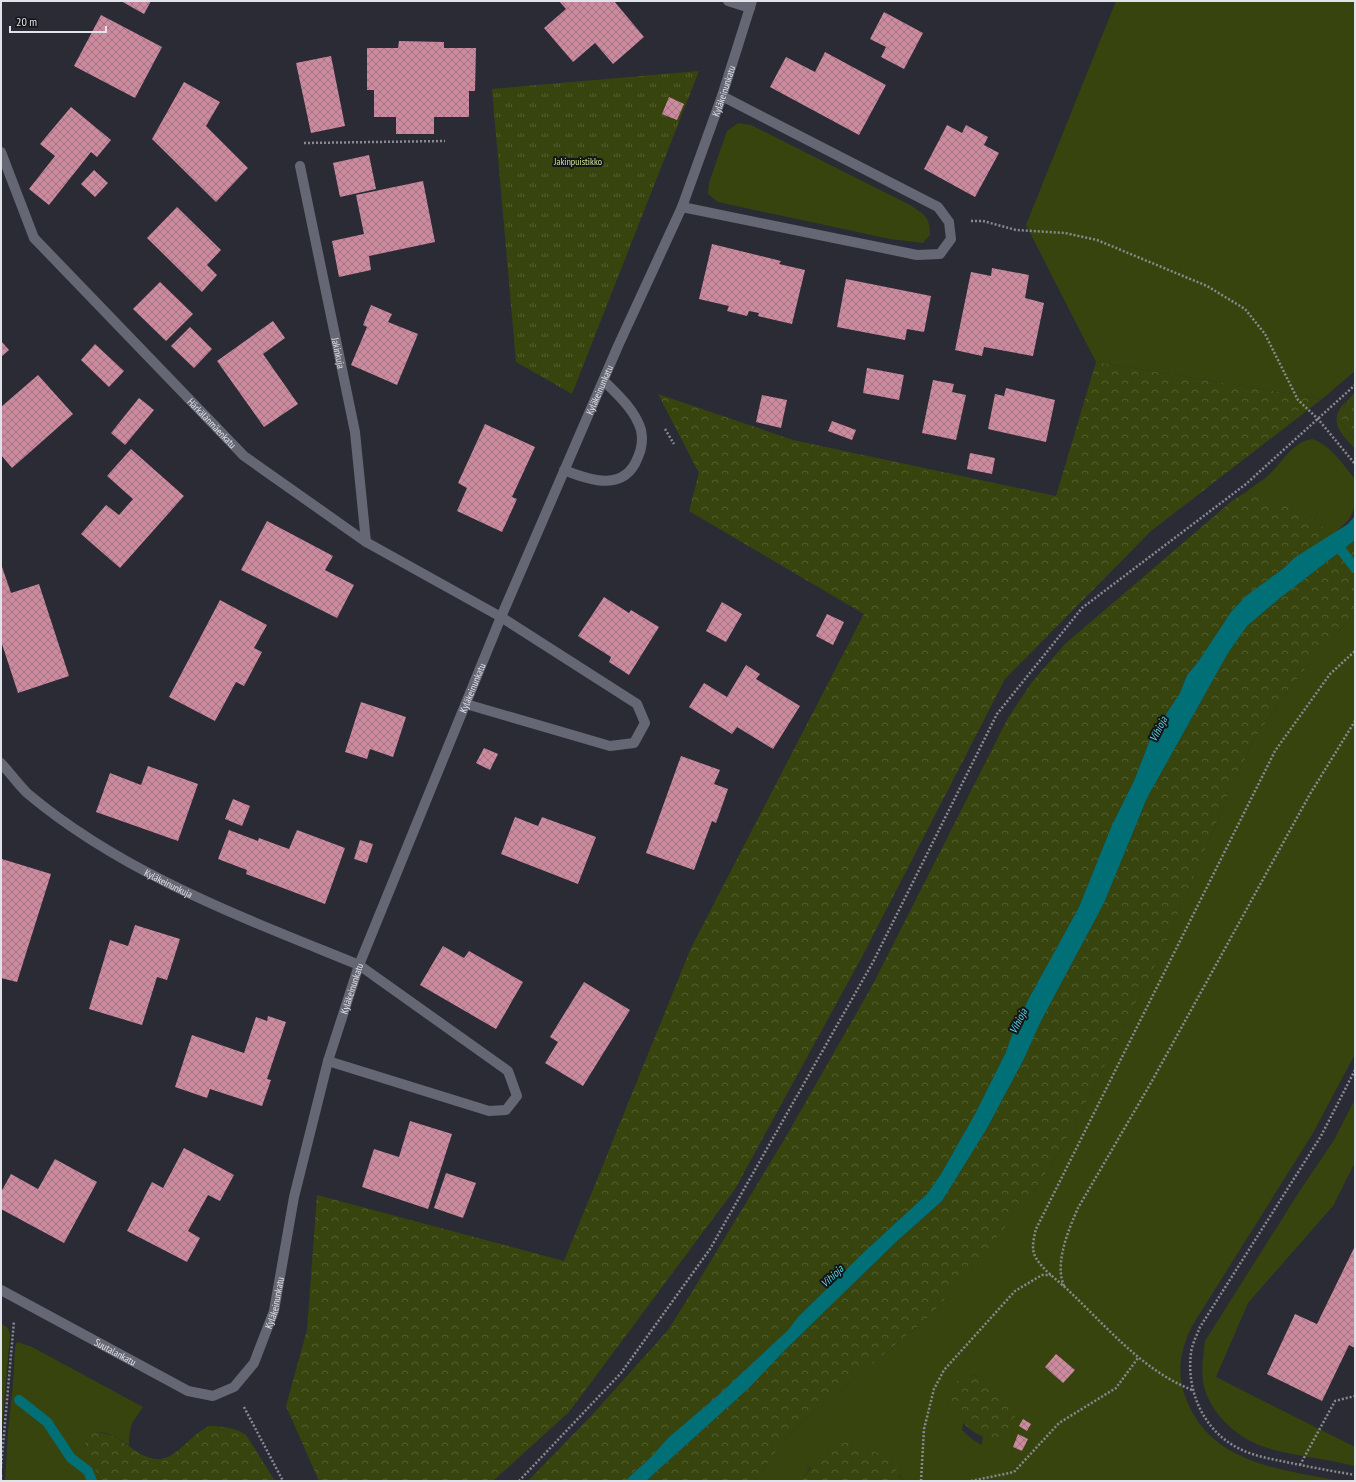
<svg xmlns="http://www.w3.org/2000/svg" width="1356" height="1482" font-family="'PT Sans Narrow',sans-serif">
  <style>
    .grass { fill: #38440d; fill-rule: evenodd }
    .forest { fill: url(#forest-crowns) }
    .park { fill: url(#park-tufts) }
    .water { fill: #007076 }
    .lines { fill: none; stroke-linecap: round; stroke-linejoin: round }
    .stream { stroke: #007076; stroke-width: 10 }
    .building { fill: url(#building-cross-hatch) }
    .path { stroke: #888992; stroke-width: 2.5; stroke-dasharray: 2 2; stroke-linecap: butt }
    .service { stroke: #666774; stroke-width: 10 }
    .minor { stroke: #666774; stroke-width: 10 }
    .labels { text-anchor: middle; stroke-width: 4; stroke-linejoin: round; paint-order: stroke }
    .street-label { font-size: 10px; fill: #e2e3ea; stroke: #131419 }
    .park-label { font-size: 10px; fill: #cce48d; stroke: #131419 }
    .water-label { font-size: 11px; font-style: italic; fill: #56dae4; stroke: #131419 }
  </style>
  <defs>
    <pattern id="forest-crowns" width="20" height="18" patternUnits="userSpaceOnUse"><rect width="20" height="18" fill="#38440d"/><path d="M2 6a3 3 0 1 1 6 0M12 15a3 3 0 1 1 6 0" fill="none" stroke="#545f30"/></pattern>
    <pattern id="park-tufts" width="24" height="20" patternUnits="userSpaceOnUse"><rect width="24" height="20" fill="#38440d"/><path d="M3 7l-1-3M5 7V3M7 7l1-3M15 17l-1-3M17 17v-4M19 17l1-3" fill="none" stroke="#545f30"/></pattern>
    <pattern id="building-cross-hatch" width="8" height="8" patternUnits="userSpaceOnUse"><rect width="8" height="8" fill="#cc8a9e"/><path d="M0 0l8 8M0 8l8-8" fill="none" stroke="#a37584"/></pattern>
  </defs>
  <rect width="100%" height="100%" fill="#2a2b35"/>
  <g class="grass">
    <path d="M1116,1L1355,2V371L1322,399L1096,362L1026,225Z"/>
    <path d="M738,123L751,125L912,206C926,216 930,218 930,235L923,243L890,239L718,202L708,194L709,183L727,131Z"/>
    <path d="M1346,401C1341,416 1340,428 1355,437V449C1340,432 1327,421 1346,401Z"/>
    <path d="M1312,439C1331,445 1343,465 1355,479C1355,513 1356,515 1332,535L1310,516L1246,492C1253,486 1262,481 1269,475C1282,462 1293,442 1312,439Z"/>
    <path d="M1355,614V1054L1313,1133L1192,1326C1181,1348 1176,1372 1185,1396C1209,1464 1280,1469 1341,1481H902L900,1475L810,1467L802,1481H755L776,1451L794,1429L931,1315L1038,1186L1070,1134L1164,948L1231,788L1254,740L1279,702L1316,655ZM971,1375L977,1376L987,1382L982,1445L973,1440L962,1430Z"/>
    <path d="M1355,1099V1162L1333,1206L1248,1303L1216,1377L1355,1447V1466C1325,1458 1288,1456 1259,1445C1236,1436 1213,1415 1205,1390C1200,1374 1203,1357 1205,1341L1299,1192L1334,1140Z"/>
    <path d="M1,1324L7,1327L10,1334L1,1441Z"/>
    <path d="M17,1342L32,1347L143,1407L132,1423L129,1436V1445C112,1435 96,1422 84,1445C87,1459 97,1467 99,1481H5L8,1431L13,1384L15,1347Z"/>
  </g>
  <g class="forest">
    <path d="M1096,362L1322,399L1151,531L1005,679L864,953L735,1189L569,1412L493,1481H319L286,1406L307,1330L317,1195L564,1261L691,948L864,614L689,511L699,473L658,394L793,440L1056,496Z"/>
    <path d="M1355,392V437C1335,424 1341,406 1355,392Z"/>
    <path d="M1246,492L1284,505L1310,516L1332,535L1294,558L1284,568L1246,596L1231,612L1198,662L1187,675L1180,693L1151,737L1134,781L1112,825L1079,907L1028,1000L1014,1029L1006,1052L975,1114L941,1174L927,1194L863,1253L798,1317L788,1330L714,1399L669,1437L652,1456L625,1481H528L593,1414L668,1330L692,1292L784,1140L872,986L1008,718L1032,682L1065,644L1232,501Z"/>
    <path d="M1355,540V614L1316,655L1279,702L1254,740L1231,788L1164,948L1070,1134L1038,1186L976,1263L931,1315L794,1429L776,1451L755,1481H646L749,1388L785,1350L896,1242L942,1201L986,1130L1023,1061L1040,1023L1104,903L1147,798L1228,653L1247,626L1280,598Z"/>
    <path d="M971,1375C990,1378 1008,1397 1015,1415C1012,1482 905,1392 971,1375Z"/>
    <path d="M210,1426C222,1426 236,1428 246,1435L275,1481H99C97,1467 86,1459 84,1445L91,1434C118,1426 134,1460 159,1459C177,1459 192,1432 210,1426Z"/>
    <path d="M848,1442C869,1445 894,1460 902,1481H802C813,1463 826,1447 848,1442Z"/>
  </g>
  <path class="park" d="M699,71L572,394L516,362L492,89Z"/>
  <path class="water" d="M1355,516V540L1280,598L1247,626L1228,653L1147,798L1104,903L1040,1023L1023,1061L986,1130L942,1201L896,1242L785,1350L749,1388L646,1481H625L652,1456L669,1437L714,1399L788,1330L798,1317L863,1253L927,1194L941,1174L975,1114L1006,1052L1014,1029L1028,1000L1079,907L1112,825L1134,781L1151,737L1180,693L1187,675L1198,662L1231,612L1246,596L1284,568L1294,558L1348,524Z"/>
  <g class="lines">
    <g class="stream">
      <path d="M1335,542L1355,568"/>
      <path d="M19,1400L47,1422L71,1458L88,1471L92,1481"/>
    </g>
  </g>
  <g class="building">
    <path d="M121,1H151L144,14Z"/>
    <path d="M559,1H614L644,37L613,64L595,43L573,62L544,28L566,9Z"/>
    <path d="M884,12L923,33L904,69L881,57L886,47L870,39Z"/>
    <path d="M101,15L162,47L135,98L74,66Z"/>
    <path d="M399,41L444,42V48H476L475,91H469V117H434V134H396V117H374V90H367V48H398Z"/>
    <path d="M825,52L886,85L859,135L770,87L786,57L815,72Z"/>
    <path d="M331,56L345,126L311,133L296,63Z"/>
    <path d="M184,82L220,102L206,126L248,168L216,202L152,139Z"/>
    <path d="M669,97L684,104L677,120L662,114Z"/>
    <path d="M71,107L111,140L97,157L91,152L49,205L29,189L55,156L40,144Z"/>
    <path d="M947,125L962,133L966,125L988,137L984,145L999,153L975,197L924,169Z"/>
    <path d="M369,155L376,189L340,197L333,163Z"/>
    <path d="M94,170L108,183L95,197L81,184Z"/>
    <path d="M423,181L435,242L369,256L371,270L339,277L332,241L364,234L356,195Z"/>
    <path d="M177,207L221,250L207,265L217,275L202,292L147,238Z"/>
    <path d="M712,244L781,261L779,264L805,270L792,324L758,316L759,313L749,311L747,316L727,311L729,306L699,299Z"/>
    <path d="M992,268L1029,275L1025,298L1044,303L1033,356L984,347L982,356L955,350L971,272L991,276Z"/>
    <path d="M846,279L931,296L924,332L907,329L905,340L837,327Z"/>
    <path d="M160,282L193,314L166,341L133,309Z"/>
    <path d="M371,305L392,314L388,322L418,334L397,385L351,365L367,327L363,325Z"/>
    <path d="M273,321L285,338L263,354L298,404L264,427L217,361Z"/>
    <path d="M190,327L212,349L194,368L171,346Z"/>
    <path d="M1,341L9,350L1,357Z"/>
    <path d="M95,344L124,371L109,387L81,360Z"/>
    <path d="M867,368L904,375L899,400L863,393Z"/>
    <path d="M38,375L73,414L12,468L1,455V407Z"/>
    <path d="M933,380L954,384L952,392L966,395L956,440L922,433Z"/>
    <path d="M1006,388L1055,400L1046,442L988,429L995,394L1004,396Z"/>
    <path d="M762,395L787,400L781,428L756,422Z"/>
    <path d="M139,398L154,410L125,445L111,433Z"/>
    <path d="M832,421L856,430L852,440L828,431Z"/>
    <path d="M485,424L535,447L512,497L517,499L502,532L457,511L467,488L458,483Z"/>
    <path d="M131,449L184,496L120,568L81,534L106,505L119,515L133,499L107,476Z"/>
    <path d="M970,453L995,458L992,474L967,469Z"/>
    <path d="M267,521L333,556L325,570L354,585L337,618L241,570Z"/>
    <path d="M1,564L11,593L39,584L69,676L18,693L1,641Z"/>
    <path d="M604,597L629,613L631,610L659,627L629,675L609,662L611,657L578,636Z"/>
    <path d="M220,600L267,625L254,648L262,652L244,686L236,682L215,721L169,697Z"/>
    <path d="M722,602L742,614L726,642L706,631Z"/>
    <path d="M827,614L844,622L833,645L816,636Z"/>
    <path d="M746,665L760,674L756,679L800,706L773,749L737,727L732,734L689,707L704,683L727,697Z"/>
    <path d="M361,702L406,717L393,757L370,749L367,759L345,752Z"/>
    <path d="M484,748L498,754L490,770L476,763Z"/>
    <path d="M681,756L720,770L714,784L728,789L716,823L712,821L694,870L646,853Z"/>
    <path d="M148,766L198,784L178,841L96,812L110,773L141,785Z"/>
    <path d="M233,799L250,806L242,826L225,819Z"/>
    <path d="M515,817L538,826L542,817L596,837L578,884L501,854Z"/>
    <path d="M229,830L258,841L259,838L289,849L297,830L345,848L325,904L246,874L247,870L218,859Z"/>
    <path d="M360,840L373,844L367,863L354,859Z"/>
    <path d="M2,859L51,874L17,982L1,978Z"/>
    <path d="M135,925L180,939L167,980L157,977L142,1025L89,1009L110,940L128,946Z"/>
    <path d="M443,946L464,958L469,951L523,982L496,1029L420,985Z"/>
    <path d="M584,982L630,1010L583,1086L545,1063L558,1042L550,1037Z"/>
    <path d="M268,1016L286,1022L267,1079L271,1080L262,1106L210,1089L207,1098L175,1087L192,1035L244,1053L256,1017L267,1021Z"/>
    <path d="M410,1121L452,1134L428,1209L362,1187L374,1149L399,1157Z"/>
    <path d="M184,1148L234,1175L220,1201L208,1195L188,1231L200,1238L187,1262L127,1231L152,1182L163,1188Z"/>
    <path d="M55,1159L97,1182L64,1243L1,1209V1192L11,1174L38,1189Z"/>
    <path d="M446,1173L476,1183L463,1218L434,1208Z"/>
    <path d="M1355,1246V1348L1349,1345L1322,1401L1267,1374L1295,1314L1317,1324Z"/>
    <path d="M1056,1354L1075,1370L1063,1383L1045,1367Z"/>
    <path d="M1023,1419L1031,1424L1027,1431L1019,1426Z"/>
    <path d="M1018,1434L1028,1439L1022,1451L1013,1447Z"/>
  </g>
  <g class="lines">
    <g class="path">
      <path d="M304,143L445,141"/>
      <path d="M971,221H983L1016,230L1065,233L1097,240L1207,286L1245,309L1265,334L1298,400L1318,419L1355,464"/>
      <path d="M665,429L674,444"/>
      <path d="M1355,1070L1321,1136L1200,1327C1197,1335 1192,1344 1191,1353C1186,1391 1204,1432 1240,1449C1254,1456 1271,1459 1286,1462C1309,1467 1332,1471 1355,1475"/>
      <path d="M1064,1286C1054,1263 1069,1229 1078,1208L1152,1081L1310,794L1355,721"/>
      <path d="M1192,1390C1142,1370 1107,1327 1069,1291C1058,1280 1042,1270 1035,1256C1031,1248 1034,1237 1036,1229L1275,751L1330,674L1355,651"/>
      <path d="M244,1407L283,1481"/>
      <path d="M1300,1465L1335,1401L1355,1396"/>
      <path d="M1,1468L14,1321"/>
      <path d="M1,1475V1481"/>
      <path d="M519,1481L621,1373L710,1249L873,962L997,714L1082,608L1246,484L1355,385"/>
      <path d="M921,1481L924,1429L934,1389L944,1370L1015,1291L1042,1275H1051"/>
      <path d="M971,1481L1014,1472L1059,1423L1116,1388L1138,1358"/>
    </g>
    <g class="service">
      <path d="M682,207L917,255L940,254L951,239L949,222L938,207L722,96"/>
      <path d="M564,470C591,481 625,492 638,457C642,448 643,439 641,430C635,410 618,395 604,381"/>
      <path d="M466,704L610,746L634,743L645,723L637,704L501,617"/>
      <path d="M328,1061L489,1111L506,1110L517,1096L508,1071L359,965"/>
    </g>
    <g class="minor">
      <path d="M728,1L750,8"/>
      <path id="s1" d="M1,152L34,238L244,456L366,542L501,617"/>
      <path id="s2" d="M300,166L355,432L366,542"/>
      <path id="s3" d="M1,763C10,773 18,784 27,793C123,874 244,918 359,965"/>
      <path id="s4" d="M1,1290L188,1391L213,1396L234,1387L254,1363L274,1311L294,1197L328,1061L359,965L501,617L618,346L682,207L722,96L752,1"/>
    </g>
  </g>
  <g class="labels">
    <g class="street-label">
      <text dy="4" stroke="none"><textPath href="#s4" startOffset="1652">Kyläkeinunkatu</textPath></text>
      <text dy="4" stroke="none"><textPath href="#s2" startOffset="191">Jakinkuja</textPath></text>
      <text dy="4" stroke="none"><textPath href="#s4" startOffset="1328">Kyläkeinunkatu</textPath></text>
      <text dy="4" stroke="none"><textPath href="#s1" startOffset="349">Härkälänmäenkatu</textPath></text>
      <text dy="4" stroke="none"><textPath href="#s4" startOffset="1004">Kyläkeinunkatu</textPath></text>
      <text dy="4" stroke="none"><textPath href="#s3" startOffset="208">Kyläkeinunkuja</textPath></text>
      <text dy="4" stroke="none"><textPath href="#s4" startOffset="680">Kyläkeinunkatu</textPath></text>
      <text dy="4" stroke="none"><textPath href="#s4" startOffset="356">Kyläkeinunkatu</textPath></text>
      <text dy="4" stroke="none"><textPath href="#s4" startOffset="130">Suutalankatu</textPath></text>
    </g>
    <g class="park-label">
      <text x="578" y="165">Jakinpuistikko</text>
    </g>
    <g class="water-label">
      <text transform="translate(1158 729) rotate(-64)" y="4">Vihioja</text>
      <text transform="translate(1018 1021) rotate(-64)" y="4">Vihioja</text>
      <text transform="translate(832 1276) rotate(-44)" y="4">Vihioja</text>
    </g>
  </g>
  <rect width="1356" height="1482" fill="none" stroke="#e2e3ea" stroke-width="4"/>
  <path d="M10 26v6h96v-6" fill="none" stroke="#e2e3ea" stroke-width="2"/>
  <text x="16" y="26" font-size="12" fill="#e2e3ea" stroke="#131419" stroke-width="3" paint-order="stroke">20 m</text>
</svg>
